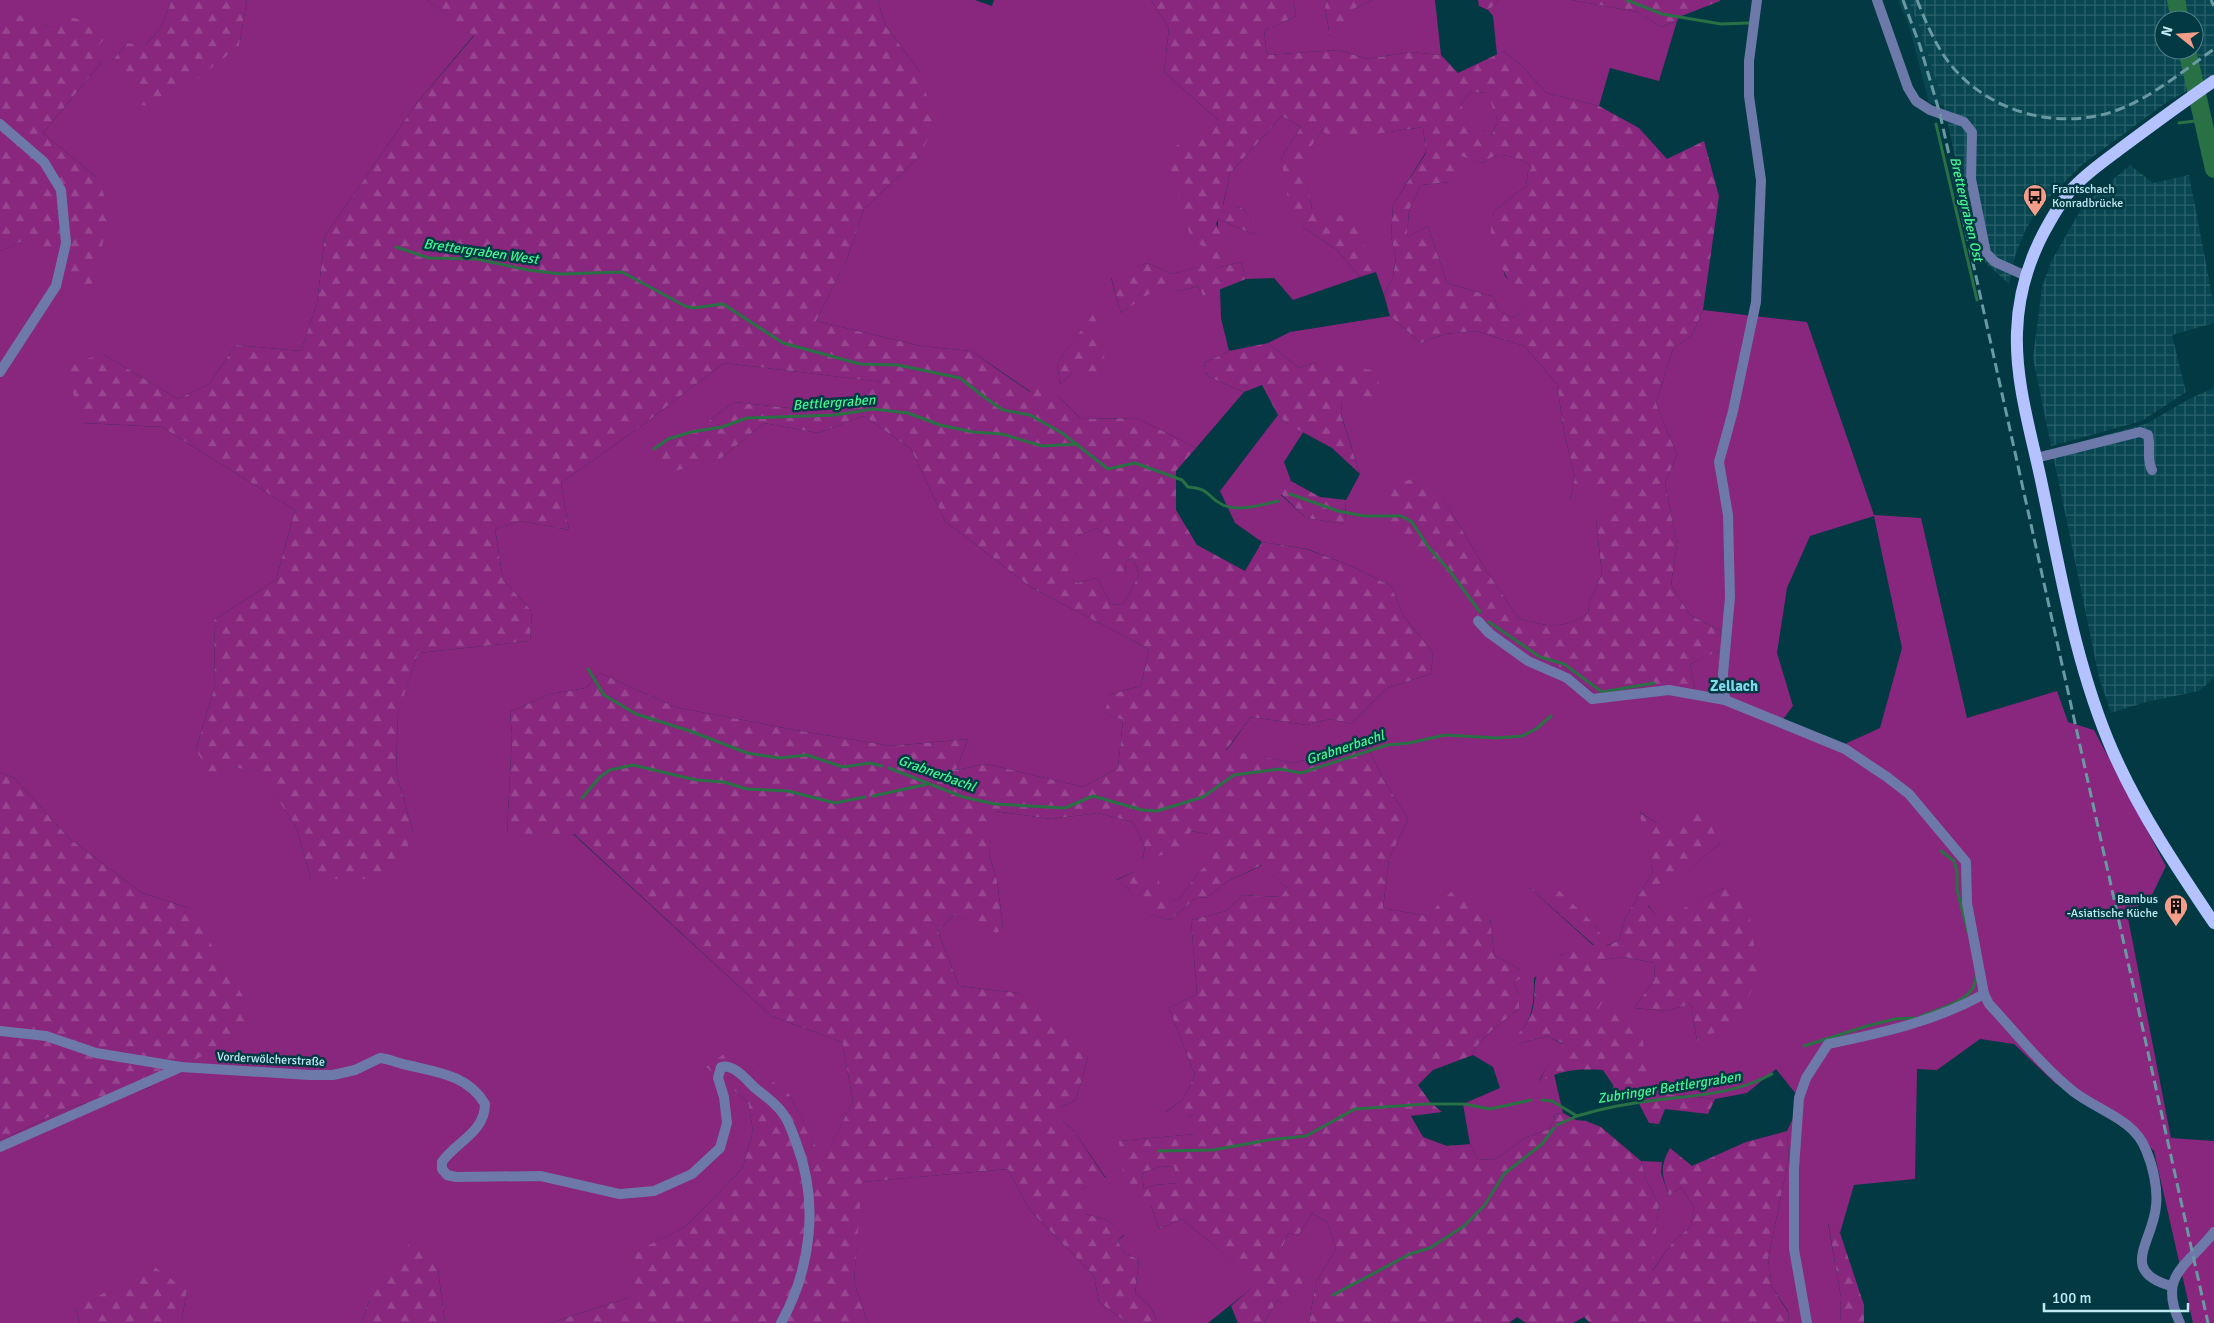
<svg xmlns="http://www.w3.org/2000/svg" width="2214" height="1323" font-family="Signika,sans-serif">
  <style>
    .built { fill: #084651 }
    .industrial { fill: url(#industrial-grid); fill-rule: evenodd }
    .green { fill: #89267d; fill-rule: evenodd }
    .forest { fill: url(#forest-firs); fill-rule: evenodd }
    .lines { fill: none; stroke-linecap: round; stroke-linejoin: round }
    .stream { stroke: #297145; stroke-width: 3 }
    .river { stroke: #297145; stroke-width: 18 }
    .minor { stroke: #6d79a9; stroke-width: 10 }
    .primary { stroke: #b4c3ff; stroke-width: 12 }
    .rail { stroke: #6999a2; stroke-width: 3; stroke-dasharray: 10 5; stroke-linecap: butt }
    .labels { text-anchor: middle; stroke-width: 5; stroke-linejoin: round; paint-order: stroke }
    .poi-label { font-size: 12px; fill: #c0eaf3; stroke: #023942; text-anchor: start }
    .street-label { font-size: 12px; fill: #c0eaf3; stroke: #023942 }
    .water-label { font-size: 14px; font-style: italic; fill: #47f691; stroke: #023942 }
    .quarter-label { font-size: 15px; font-weight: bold; fill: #80d9ed; stroke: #023942 }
  </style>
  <defs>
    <pattern id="industrial-grid" width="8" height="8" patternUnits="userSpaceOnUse" patternTransform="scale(1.25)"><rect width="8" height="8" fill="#084651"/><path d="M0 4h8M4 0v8" fill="none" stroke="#2a616a"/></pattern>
    <pattern id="forest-firs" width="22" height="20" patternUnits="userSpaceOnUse" patternTransform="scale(1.25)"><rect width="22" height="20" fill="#89267d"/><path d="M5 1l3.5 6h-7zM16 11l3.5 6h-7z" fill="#984690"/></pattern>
  </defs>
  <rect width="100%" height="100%" fill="#023942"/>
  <path class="built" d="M1898,0H1908L1919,26L1944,106L1929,103L1909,26Z"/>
  <g class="industrial">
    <path d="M1908,0H2214V76L2167,102L2083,164L2038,208L2025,231L2015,256L2009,284L1976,254L1944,106L1919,26ZM2164,20H2194V50H2164Z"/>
    <path d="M2130,165L2153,183L2189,175L2214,305V323L2172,335L2186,392L2142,421L2051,446L2033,358L2042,287L2052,260L2084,204Z"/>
    <path d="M2214,388V678L2199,691L2146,702L2111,713L2099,677L2052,450L2148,423L2189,399Z"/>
  </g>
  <g class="green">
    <path d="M0,0H172L160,29L144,46L127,43L113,60L239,46L247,0H427L474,35L416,104L325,236L317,303L301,351L236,345L209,384L178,399L103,354L83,423L162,427L295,510L276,580L214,620L215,686L196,749L233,767L260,771L296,827L311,879L413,832L396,772L398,713L418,653L530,641L532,611L503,580L495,529L520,521L569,530L561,483L644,424L724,363L883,382L849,402L807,410L734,402L707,422L719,460L764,423L818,433L864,416L911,449L945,521L1032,588L1149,649L1141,686L1111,694L1105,713L1123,720L1118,768L1083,787L986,764L956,770L968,739L892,746L795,730L675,707L600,673L586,688L550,694L510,712L512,735L507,834H573L771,1016L842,1042L853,1101L823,1162L790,1095L707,1067L748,1102L753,1131L742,1169L685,1227L625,1257L636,1267L628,1298L550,1323H445L438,1270L369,1301L362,1323H181L187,1291L76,1309L80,1323H0V1141L67,1108L152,1087L189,908L142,893L70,839L14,778L0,772V251L28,238L97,178L43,133L101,63L51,27L4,11L0,8Z"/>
    <path d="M878,0H975L992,6L994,0H1151L1169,28L1164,72L1218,120L1188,224L1191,239L1207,247L1199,267L1172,274L1147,263L1111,278L1121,313L1161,285L1180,291L1198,286L1203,296L1220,288L1221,318L1229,351L1204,363L1207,376L1244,392L1196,448L1137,418L1081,419L1059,397L1031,392L971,351L921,346L816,321L847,259L864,209L919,157L920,72L885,25ZM1093,315L1100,372H1073L1060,384L1057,363Z"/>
    <path d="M1293,0H1327L1325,7L1330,37L1353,9L1373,0H1435L1441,55L1410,52L1368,59L1338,50L1267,55L1264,31L1296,16Z"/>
    <path d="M1498,0H1571L1638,12L1661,27L1677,21L1659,81L1610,68L1599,106L1546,93L1523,67L1504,51L1497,55L1493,16L1488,10L1496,4Z"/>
    <path d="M1471,92L1488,93L1498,121L1492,135L1466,124L1461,104Z"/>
    <path d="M1282,116L1301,127L1281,158L1303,227L1337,250L1360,277L1293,300L1274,278L1246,279L1241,262L1217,268L1218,219L1253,234L1261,229L1242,208L1223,206L1230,173Z"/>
    <path d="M1423,127L1426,152L1393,205L1391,237L1396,257L1393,277L1384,295L1376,272L1312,209L1302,158L1322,131L1382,133Z"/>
    <path d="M1458,154L1482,163C1487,160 1492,156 1497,155C1510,155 1525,159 1532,168L1528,172L1526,186L1494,211L1491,233L1505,276L1530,305L1513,318L1499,311L1494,297L1447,283L1428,226L1407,237L1409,210L1421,185L1450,182Z"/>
    <path d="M1703,310L1807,322L1874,515L1921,518L1967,718L2057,691L2068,722L2094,730L2166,866L2150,899L2127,913L2171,1138L2214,1141V1323H2193L2154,1151L2118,1116L2056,1084L2014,1044L1980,1039L1937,1070L1917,1069L1915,1179L1854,1185L1840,1233L1828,1223L1841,1297L1840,1323H1789L1788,1311L1772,1287L1768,1259L1789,1157L1787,1131L1794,1116L1796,1094L1776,1069L1747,1093L1715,1099L1647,1092L1595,1013L1600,960L1625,957L1654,963L1655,979L1634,1008L1666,1011L1691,1004L1697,1041L1724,888L1660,921L1648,905L1720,843L1675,835L1640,812L1653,872L1625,918L1619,940L1606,946L1595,925L1529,887L1594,946L1561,955L1534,978C1534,1000 1534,1018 1518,1034V1044L1547,1036L1565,1045L1544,1072L1539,1081L1554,1074L1563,1113L1555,1114L1554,1120L1549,1129L1525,1138L1494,1160L1478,1159L1470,1144L1463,1104L1500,1088L1493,1067L1473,1055C1478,1038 1505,1020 1519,1009V994L1514,982L1521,970L1494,955L1490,917L1427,916L1383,908L1389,859L1408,819L1382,777L1369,749L1348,742L1329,754L1294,763L1226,751L1251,717L1307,725L1330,719L1351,724L1387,688L1431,674L1433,652L1404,617L1391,586L1349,565L1307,549L1262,542L1235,523L1220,491L1278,415L1286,423L1304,431L1284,462L1291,481L1281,495L1306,518L1345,524L1346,500L1360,474L1341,414L1342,400L1317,362L1299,368L1268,343L1290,332L1390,316L1421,343L1444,334L1476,331L1524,346L1557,384L1564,432L1575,478L1570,499L1591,478L1608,509L1596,521L1602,574L1590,600L1588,613C1562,631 1547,626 1518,618L1486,570L1438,490L1539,663L1565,668L1597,696L1662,669L1673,673L1695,689L1690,664L1719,650L1721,631L1690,615L1671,585L1677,544L1665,483L1677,455L1656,403L1673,349L1692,335ZM1874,516L1902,648L1880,728L1834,749L1778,726L1793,706L1777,653L1787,588L1810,536Z"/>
    <path d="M1097,528L1125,549V576L1126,561L1133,557L1139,575L1123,605L1111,604L1097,578L1077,583L1066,573L1078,550V536Z"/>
    <path d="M994,811L1051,819L1098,813L1133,822L1145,848L1142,859L1191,831L1208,834V864L1197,874L1179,900L1163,902L1133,872L1116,880L1128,888L1143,913L1170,920L1196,898L1208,897L1226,882L1263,865L1287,888L1282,897L1243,895L1226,911L1191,920L1197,994L1169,1008L1195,1075L1183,1099L1166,1112L1195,1116V1134L1120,1141L1151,1206L1159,1229L1181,1219L1207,1239L1257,1284L1208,1323H1158L1150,1306L1135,1293L1139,1259L1124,1254L1118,1241L1124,1235L1107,1220L1085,1214L1082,1189L1106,1178L1074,1131L1061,1120V1107L1076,1100L1088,1057L1019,993L959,986L938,931L954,915L997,932L1003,926L997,881L989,854Z"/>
    <path d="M1641,1161L1662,1162L1661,1173L1669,1196L1681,1187L1694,1207L1691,1226L1673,1242L1651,1272L1659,1205L1646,1179Z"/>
    <path d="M1161,1166L1174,1167L1178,1183L1154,1185L1144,1189L1142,1173Z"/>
    <path d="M1008,1169L1029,1209L1094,1276L1099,1302L1128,1323H868L854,1282L861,1182Z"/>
    <path d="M1312,1213L1327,1222L1336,1249L1316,1282L1309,1323H1264L1278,1300L1291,1312L1282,1249L1288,1233L1298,1236Z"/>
  </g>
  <g class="forest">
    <path d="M172,0H247L239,46L161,107L140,105L113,60L127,43L145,45L160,29Z"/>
    <path d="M427,0H878L885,25L920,72L935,124L919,157L864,209L847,259L816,321L921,346L971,351L1030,392L1037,386L1059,397L1081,419L1137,418L1196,448L1176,471V510L1197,545L1245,571L1262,542L1306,549L1349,565L1391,586L1404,617L1433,652L1431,674L1387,688L1351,724L1330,719L1307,725L1251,717L1226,750L1294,763L1329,754L1348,742L1369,749L1382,777L1408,819L1389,859L1383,908L1427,916L1459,884L1490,917L1494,955L1521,970L1524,977L1514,982L1519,994V1009C1505,1020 1478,1038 1473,1055L1433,1070L1418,1085L1430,1102L1442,1112L1411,1116L1423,1137L1447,1146L1470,1144L1478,1159L1494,1160L1525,1138L1549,1129L1554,1120L1555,1114L1563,1113L1576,1120L1586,1121L1601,1127L1641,1161L1646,1179L1659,1205L1652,1271L1673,1242L1691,1226L1694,1207L1681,1187L1669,1196C1662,1174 1659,1169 1670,1148L1692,1166L1746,1142L1787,1131L1789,1157L1768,1259L1772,1287L1788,1312L1789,1323H1590L1584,1317L1573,1323H1526L1517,1317L1509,1323H1309L1316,1282L1336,1249L1327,1222L1312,1213L1298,1236L1288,1233L1282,1249L1307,1272L1291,1313L1278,1300L1264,1323H1238L1231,1306L1256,1284L1207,1239L1181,1219L1159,1229L1151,1206L1139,1203L1124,1179L1119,1141L1195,1134V1116L1165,1113L1183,1099L1195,1075L1169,1008L1197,994L1191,920L1226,911L1243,895L1281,897L1287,888L1262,865L1226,882L1208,897L1196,898L1170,920L1142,913L1128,888L1115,881L1133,872L1158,876L1163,901L1179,900L1197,874L1208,863V834L1191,831L1179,851L1142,860L1145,848L1133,822L1098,813L1051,819L995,811L989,854L997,881L1003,926L997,933L954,915L938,931L959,986L1019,993L1055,1015L1088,1057L1076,1100L1061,1107V1120L1074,1131L1106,1179L1082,1189L1092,1205L1085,1214L1107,1220L1124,1234L1118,1241L1124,1254L1139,1259L1135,1293L1150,1306L1158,1323H1128L1099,1302L1094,1276L1029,1209L1008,1169L862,1182L854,1282L868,1323H550L628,1298L635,1267L624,1257L685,1227L742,1169L753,1131L748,1102L706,1067L731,1049L790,1095L823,1161L853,1101L842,1042L771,1016L574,834H507L512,735L510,712L550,694L586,688L600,673L675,707L795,730L892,746L968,739L956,770L986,764L1083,787L1118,768L1123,720L1104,713L1111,694L1141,686L1149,649L1032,588L945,521L911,449L864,416L818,433L764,423L719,460L670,472L655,463L663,449L707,422L734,402L807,410L849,402L882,382L724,363L644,424L561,483L569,530L520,521L495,529L503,580L532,611L530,641L418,653L398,714L396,772L413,832L401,865L384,879H311L296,827L260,772L233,767L216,788L196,749L215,686L214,620L276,580L295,510L162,427L83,423L64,366L103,354L178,399L209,384L236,345L301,351L317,303L325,236L416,104L474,36ZM1097,528L1124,549L1104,548L1099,559L1114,575L1125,576L1126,561L1133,557L1139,575L1123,605L1111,604L1097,578L1077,583L1067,573L1078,550V536ZM1161,1166L1174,1167L1177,1183L1154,1185L1144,1189L1142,1173Z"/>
    <path d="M1151,0H1293L1296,16L1264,31L1267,55L1338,50L1368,59L1410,52L1441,55L1458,73L1504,51L1523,67L1546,93L1599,106L1639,128L1667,159L1704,141L1719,196L1703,310L1692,335L1673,349L1656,403L1677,455L1665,483L1677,544L1671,585L1690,615L1721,631L1720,650L1690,664L1695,689L1681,690L1673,673L1663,670L1661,686L1597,696L1565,668L1539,663L1504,644L1388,521L1384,488L1418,477L1438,490L1486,570L1518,618C1547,626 1562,631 1588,613L1590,600L1602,574L1596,521L1607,509L1591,479L1579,503L1570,499L1575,478L1564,432L1557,384L1524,346L1476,331L1444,334L1421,343L1390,316L1384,295L1393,277L1396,258L1391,237L1393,205L1426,153L1423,127L1336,140L1322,131L1303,158L1312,209L1352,218L1376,272L1360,277L1337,250L1303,227L1288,199L1281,158L1301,127L1282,116L1230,173L1223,205L1242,208L1262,229L1253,234L1218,219L1216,224L1228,250L1217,268L1241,262L1246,279L1203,296L1198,286L1180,291L1161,286L1121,313L1111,277L1147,263L1172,274L1198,267L1206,248L1191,239L1166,152L1218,120L1164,72L1169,28ZM1471,92L1487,93L1498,121L1492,135L1467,123L1461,104ZM1458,155L1482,163C1487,160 1493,156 1497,155C1509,155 1525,159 1532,168L1528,172L1526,186L1494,211C1493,218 1490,227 1491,234C1494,256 1511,292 1529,305L1513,318L1499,311L1494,297L1447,283L1428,226L1407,237L1409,210L1421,185L1450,182L1458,170Z"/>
    <path d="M1327,0H1373L1353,9L1350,26L1330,37L1325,7Z"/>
    <path d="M1478,0H1498L1496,4L1488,10L1479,6Z"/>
    <path d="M1571,0H1720V1L1679,17L1677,21L1661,27L1638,12Z"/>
    <path d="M0,8L51,27L67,16L100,25L107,36L91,54L101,63L43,133L97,178L111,212L89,296L29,238L0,251Z"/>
    <path d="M1093,314L1107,344L1100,373L1073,372L1060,384L1057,363Z"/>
    <path d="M1268,343L1299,368L1317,362L1378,371L1379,397L1342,400L1341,415L1360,474L1332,448L1286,423L1278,415L1262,385L1244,392L1207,376L1204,363L1229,351Z"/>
    <path d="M1291,481L1320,497L1346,500L1345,524L1306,518L1281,494Z"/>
    <path d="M0,772L14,778L70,839L142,893L189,908L258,1021L152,1087L67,1108L0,1141Z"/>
    <path d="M1702,807L1720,843L1648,906L1660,920L1724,888L1745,889L1759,976L1736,1022L1697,1041L1691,1004L1666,1011L1634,1008L1655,979L1654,963L1625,957L1601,960L1613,983L1596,1013L1619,1011L1642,1038L1651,1077L1647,1092L1715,1099L1708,1114L1665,1109L1659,1124L1649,1123L1635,1096L1614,1100L1613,1085L1603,1070C1577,1069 1563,1069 1539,1082L1544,1072L1564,1044L1547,1036L1518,1044V1034C1525,1026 1530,1019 1533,1008C1537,993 1530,977 1544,965C1558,953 1577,951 1594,945L1529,887L1552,884L1595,925L1607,946L1619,940L1625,918L1653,872L1639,812L1675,834Z"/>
    <path d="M1828,1222L1840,1233L1864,1305V1323H1840L1841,1297Z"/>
    <path d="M413,1238L438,1270L445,1323H362L369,1301Z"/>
    <path d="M152,1265L187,1291L181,1323H80L76,1309Z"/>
  </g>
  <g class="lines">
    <g class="stream">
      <path d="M1627,0L1662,14L1721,24L1749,23"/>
      <path d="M2179,123L2203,120"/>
      <path d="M1936,124L1977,300"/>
      <path d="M396,247L429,258L476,259L528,270L561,274L622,272L685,306L693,308L723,304L783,343L860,364L898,365L960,378L984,397L1003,410L1030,415L1062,433L1108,469L1135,463L1182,480L1188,487C1212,489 1206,497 1223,505C1239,512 1261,505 1278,501"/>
      <path d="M654,449L668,439L691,432L722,427L747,418L835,415L873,409L908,413L940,425L973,432L1002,434L1042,446L1077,444"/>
      <path d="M1290,494L1338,511L1364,516H1401L1412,522L1429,548L1449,570L1480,612"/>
      <path d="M1489,622L1540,657L1564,664L1602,692L1654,683"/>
      <path d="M588,669L604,695L636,714L690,731L747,753L779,758L807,755L843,767L870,763L882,766"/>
      <path d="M889,768L963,797L995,804L1065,808L1093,796L1142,810L1157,811L1203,797L1234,775L1280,769L1301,773L1387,745L1409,743L1445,735L1497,738L1522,736L1536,729L1551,716"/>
      <path d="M873,796L928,784"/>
      <path d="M582,798L600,777L610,770L633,765L696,780L724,782L747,789L788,791L835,803L865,797"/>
      <path d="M1941,851L1954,861L1957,871V890L1968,932"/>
      <path d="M1921,1016C1940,1008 1977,1001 1976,975"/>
      <path d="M1804,1046L1867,1026L1895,1019L1915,1018"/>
      <path d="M1542,1100L1552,1101L1577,1116C1603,1108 1630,1103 1657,1100C1698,1095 1735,1094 1772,1074"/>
      <path d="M1557,1125L1577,1116"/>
      <path d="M1159,1151L1213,1150L1268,1140L1306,1136L1355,1109L1426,1104H1464L1490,1109L1531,1100"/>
      <path d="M1333,1295L1410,1254L1430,1248L1464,1226L1484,1206L1504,1174L1542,1144L1554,1128"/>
    </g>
    <g class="river">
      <path d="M2176,0L2180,20"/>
      <path d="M2187,50L2214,169"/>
    </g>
    <g class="minor">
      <path d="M1877,0L1908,88L1916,101L1930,110L1964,122L1972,132L1971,179L1986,253L1995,262L2026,276"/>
      <path d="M0,124L44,162L61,190L66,243L56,286L0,372"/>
      <path d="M2036,458L2140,432L2148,435C2151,447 2146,459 2152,470"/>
      <path d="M1478,621L1489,633L1528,661L1567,678L1592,699L1669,690L1725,700L1845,749L1887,777L1909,794L1966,862L1967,903L1984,994L1989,1004C2016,1033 2043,1067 2074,1092C2099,1111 2134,1119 2146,1150C2153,1166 2158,1189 2156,1206C2153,1242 2118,1271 2171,1286"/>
      <path d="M1725,700L1723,674L1730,597L1728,515L1719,462L1733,411L1756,302L1761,180L1749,96V61L1757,0"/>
      <path d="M0,1031L46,1036L96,1053L181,1067L309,1075H333L355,1070L380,1058C389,1059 398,1063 407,1065C437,1072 468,1075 485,1104C485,1132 456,1142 442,1162V1169L447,1175L456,1177L541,1176L620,1194L654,1191L692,1174L720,1148L727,1123L724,1097L718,1078L721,1067C734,1064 746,1079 755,1088C764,1095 774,1102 781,1111C789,1120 793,1134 797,1145C819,1203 811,1269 781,1323"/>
      <path d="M0,1147L181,1067"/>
      <path d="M1807,1323L1794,1249V1169L1799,1098L1806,1078L1828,1044C1882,1033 1936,1021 1984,994"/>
      <path d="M2180,1323C2157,1274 2188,1266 2214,1232"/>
    </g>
    <path class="primary" d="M2214,81C2182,103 2151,126 2120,149C2103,162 2085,174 2071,190C2060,203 2051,219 2043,234C2027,265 2018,298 2017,332C2015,383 2032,436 2042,485C2061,575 2076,667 2113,752C2140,813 2177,868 2214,923"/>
    <g class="rail">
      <path d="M1903,0L1920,46L1940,114L2208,1323"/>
      <path d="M1917,0C1926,22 1935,45 1950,64C1991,115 2065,133 2125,107C2157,93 2186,69 2214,49"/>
      <path d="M2211,0L2214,6"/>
    </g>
  </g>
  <defs>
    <g id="bus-pin" transform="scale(1.25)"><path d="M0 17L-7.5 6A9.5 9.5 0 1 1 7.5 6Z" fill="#f49e8a" stroke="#023942"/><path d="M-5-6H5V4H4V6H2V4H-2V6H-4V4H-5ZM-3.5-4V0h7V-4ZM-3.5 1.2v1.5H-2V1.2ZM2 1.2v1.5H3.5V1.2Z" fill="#111"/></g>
    <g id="building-pin" transform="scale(1.25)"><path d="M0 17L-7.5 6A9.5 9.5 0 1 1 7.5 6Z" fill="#f49e8a" stroke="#023942"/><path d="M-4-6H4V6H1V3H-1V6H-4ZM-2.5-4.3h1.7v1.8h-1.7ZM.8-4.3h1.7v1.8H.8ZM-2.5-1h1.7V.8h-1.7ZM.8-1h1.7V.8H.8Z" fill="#111"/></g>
  </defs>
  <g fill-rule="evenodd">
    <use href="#bus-pin" x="2035" y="196"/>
    <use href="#building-pin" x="2176" y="906"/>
  </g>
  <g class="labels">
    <g class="poi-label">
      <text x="2052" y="193">Frantschach<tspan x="2052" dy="14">Konradbrücke</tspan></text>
      <text x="2158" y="903" text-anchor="end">Bambus<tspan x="2158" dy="14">-Asiatische Küche</tspan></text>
    </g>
    <g class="street-label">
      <text transform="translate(271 1059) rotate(3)" y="4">Vorderwölcherstraße</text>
    </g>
    <g class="water-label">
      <text transform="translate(1967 209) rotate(77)" y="5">Brettergraben Ost</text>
      <text transform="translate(481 251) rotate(8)" y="5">Brettergraben West</text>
      <text transform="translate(834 402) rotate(-4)" y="5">Bettlergraben</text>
      <text transform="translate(1345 747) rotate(-18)" y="5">Grabnerbachl</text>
      <text transform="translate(937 773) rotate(20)" y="5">Grabnerbachl</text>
      <text transform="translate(1669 1087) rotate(-9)" y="5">Zubringer Bettlergraben</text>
    </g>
    <g class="quarter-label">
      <text x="1734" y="691">Zellach</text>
    </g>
  </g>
  <g transform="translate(2179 35) rotate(287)"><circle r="24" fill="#023942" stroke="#4e8089"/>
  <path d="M0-4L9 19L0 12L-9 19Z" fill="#f49e8a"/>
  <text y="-8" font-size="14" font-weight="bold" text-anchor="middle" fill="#c0eaf3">N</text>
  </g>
  <path d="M2044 1303v8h144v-8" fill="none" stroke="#c0eaf3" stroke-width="2.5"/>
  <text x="2052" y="1303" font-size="15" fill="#c0eaf3" stroke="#023942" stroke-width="4" paint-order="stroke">100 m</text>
</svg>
